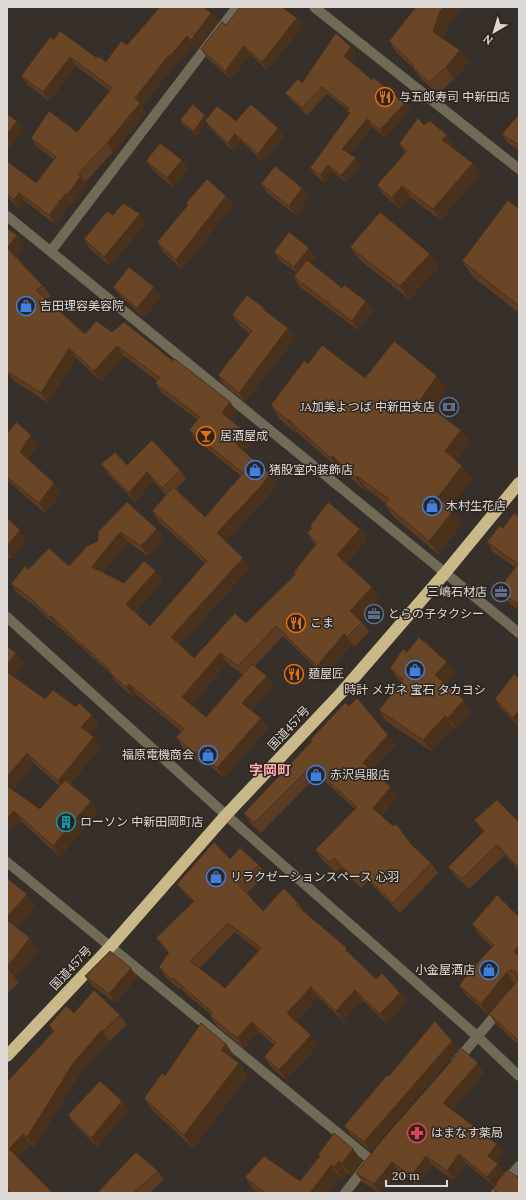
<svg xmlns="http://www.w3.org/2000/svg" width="526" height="1200" font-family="Lora,'Noto Sans JP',serif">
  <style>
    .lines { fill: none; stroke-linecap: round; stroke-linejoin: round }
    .minor { stroke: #716a57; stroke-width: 10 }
    .highway { stroke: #c9b888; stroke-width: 12 }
    .wall { fill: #5b3c22; fill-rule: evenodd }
    .shaded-wall { fill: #4a311b }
    .building { fill: #6a4627; stroke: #4a311b; fill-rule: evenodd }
    .labels { text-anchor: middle; stroke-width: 3; stroke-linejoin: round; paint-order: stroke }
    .poi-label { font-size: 12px; fill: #ded9d5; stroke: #2d2620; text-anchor: start }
    .street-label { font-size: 12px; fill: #ded9d5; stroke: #2d2620 }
    .quarter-label { font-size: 14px; font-weight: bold; fill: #feaaaf; stroke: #2d2620 }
  </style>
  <rect width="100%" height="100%" fill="#37302a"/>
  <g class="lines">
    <g class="minor">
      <path d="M314,7L519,169"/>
      <path d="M7,216L519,633"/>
      <path d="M51,251L237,7"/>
      <path d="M7,617L226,815L478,1037L519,1076"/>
      <path d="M7,862L371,1160"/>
      <path d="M456,1062L519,987"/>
      <path d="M345,1193L366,1166"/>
      <path d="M496,1193L519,1166"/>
    </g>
    <path class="highway" d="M7,1056L110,947L226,815L341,693L445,573L519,483"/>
  </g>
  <g class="wall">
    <path d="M211,13L218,22L197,49L193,45L176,65L175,64L142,106L146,112L113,152L85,182L87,185L74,203L72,202L55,224L26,202L20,209L7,197V161L36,183L54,159L37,147L31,138L77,132L110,91L76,66L49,101L28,85L21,76L50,37L97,58L106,62L127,45Z"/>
    <path d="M449,23L443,39L469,62L454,79L438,94L421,79L412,67L397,53L389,41Z"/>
    <path d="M226,25L303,26L267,70L250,54L231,79L207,58L201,49Z"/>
    <path d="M356,54L350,62L372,80L405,103L410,110L385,137L372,127L349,154L356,158L361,165L346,182L333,172L325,183L315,175L310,168L350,113L348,110L327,94L307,115L291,100L285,93L302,83Z"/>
    <path d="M519,114V150L508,143L502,134Z"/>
    <path d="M205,115L207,119L236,121L284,136L263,162L241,141L233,151L211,129L206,122L197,135L183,125L180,120Z"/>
    <path d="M424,125L454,146L452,148L473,163L480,174L441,220L410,197L400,209L384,195L377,185L405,153L399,144Z"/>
    <path d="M146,161L188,169L173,187L153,170Z"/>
    <path d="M261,184L302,188L309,197L296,215L267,193Z"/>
    <path d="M186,203L233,205L182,269L163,252L157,242L188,206Z"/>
    <path d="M519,209V313L473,277L462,261Z"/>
    <path d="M146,223L110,266L90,249L84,239Z"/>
    <path d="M7,228L24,245L16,256L43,286L51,296L46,299L85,334L112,332L237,412L231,420L246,433L253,443L245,452L270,474L277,485L268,496L226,541L250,568L179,645L194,658L246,623L295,574L294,572L315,545L307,533L311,528L310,526L360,529L367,539L346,563L379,598L359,620L362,622L369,632L354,647L352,644L324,676L283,636L255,666L274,686L251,710L268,728L224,778L205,761L202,765L183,748L176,737L181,731L136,694L133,697L116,682L111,674L58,626L57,627L35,606L18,594L11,584L29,569L69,566L98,541L127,502L164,539L148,556L128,542L103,572L124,583L163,581L135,612L150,626L205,563L159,522L152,511L166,495L153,481L135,502L108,474L101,464L127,465L180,470L186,479L176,489L205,517L241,476L196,440L189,430L198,420L162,393L155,383L157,381L124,356L101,381L76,358L48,403L13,380L7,372ZM227,663L243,675L206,717L191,705Z"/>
    <path d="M350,247L439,267L409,299L360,260Z"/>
    <path d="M309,248L316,258L311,263L342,288L366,301L373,311L358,330L300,287L294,277L297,273L280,261L274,252Z"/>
    <path d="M113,287H154L161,297L144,317L120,296Z"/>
    <path d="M264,308L266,311L295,338L245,402L224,385L218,375L250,334L238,324L232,315Z"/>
    <path d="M308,364L365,378L447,389L432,409L461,430L470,443L456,461L462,466L472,479L449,507L462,524L438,554L394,517L385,504V503L367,489L365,491L342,469L341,471L297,432L296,433L280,419L271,405Z"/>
    <path d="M7,434L38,445L28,459L61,493L45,513L7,480Z"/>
    <path d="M519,517V610L505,600L498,590L516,568L493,552L487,542L503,528Z"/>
    <path d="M7,518L26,539L12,558L7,559Z"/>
    <path d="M7,646L16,653L24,663L13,676L45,699L76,707L92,715L99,725L91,734L101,747L70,784L98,811L60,857L21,821L12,830L7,826ZM34,763L59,786L40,809L12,790Z"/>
    <path d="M407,652L455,673L445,684L464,700L471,711L456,729L453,727L431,751L386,721L379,710L401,681L398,679L390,668Z"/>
    <path d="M519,678V727L501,708L495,699Z"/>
    <path d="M349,706L388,735L395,745L372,770L391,787L397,797L381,816L411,844L431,863L438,873L400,913L368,881L361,888L341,868L336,872L322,860L315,850L355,809L318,775L261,833L250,823L244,813L312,741L311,739Z"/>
    <path d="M474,820L519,822V871L505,855L469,889L456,877L448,867L483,832Z"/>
    <path d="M230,859L259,865L266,875L247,893L263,911L298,903L305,912L353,957L376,979L400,993L407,1002L387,1024L362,1000L343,1021L318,997L296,1021L318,1045L286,1080L271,1067L264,1057L274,1045L259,1032L244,1048L217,1026L210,1016L211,1015L180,988L179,989L166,977L159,967L168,953L163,947L156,938L193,902L184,893L177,884ZM235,932L259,951L225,988L199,969Z"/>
    <path d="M7,878L35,905L17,927L39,950L15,978L19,983L7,994Z"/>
    <path d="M519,913V1045L497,1025L489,1014L516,982L514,983L488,1014L467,996L459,986L492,947L479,934L472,924L517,915Z"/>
    <path d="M85,976L137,977L116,1003L91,985Z"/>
    <path d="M74,1013L120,1015L127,1025L110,1041L109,1040L81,1072L34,1147L30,1144L18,1158L53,1193H8L7,1192V1082L53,1032L49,1025Z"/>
    <path d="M452,1041L458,1050L370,1151L351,1135L344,1126L389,1076Z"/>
    <path d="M226,1044L235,1057L234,1059L248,1076L193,1148L153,1111L144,1098L165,1076Z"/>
    <path d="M484,1072L452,1110L497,1144L503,1153L496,1162L519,1193H495L493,1189L497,1184L496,1183L494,1186L466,1163L454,1180L432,1165L417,1185L398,1171L380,1193L362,1182L356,1173Z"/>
    <path d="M129,1110L97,1147L74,1124L68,1115Z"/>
    <path d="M318,1155L362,1161L351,1175L347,1173L343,1179L340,1177L328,1193H259L253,1189L245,1177L300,1181L319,1156Z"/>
    <path d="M158,1171L164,1180L149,1193H97Z"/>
  </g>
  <g class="shaded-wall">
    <path d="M444,7H463L449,23L441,44L433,32L440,11Z"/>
    <path d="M211,13L218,22L197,49L191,40Z"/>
    <path d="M297,18L303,26L267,70L262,62Z"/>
    <path d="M187,36L193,45L176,65L170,56Z"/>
    <path d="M244,46L250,54L231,79L225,71Z"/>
    <path d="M351,47L356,54L349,63L344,56Z"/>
    <path d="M460,50L469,62L454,79L446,67Z"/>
    <path d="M169,55L175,64L142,106L146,112L113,152L107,143L135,98Z"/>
    <path d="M70,57L76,66L49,101L43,92Z"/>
    <path d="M405,103L410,110L385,137L380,130Z"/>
    <path d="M205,115L208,120L197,135L194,131Z"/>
    <path d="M367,119L372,127L347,156L342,149Z"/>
    <path d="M17,121L23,130L7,151V134Z"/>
    <path d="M278,128L284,136L263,162L258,154Z"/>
    <path d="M235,134L241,141L233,151L228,143Z"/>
    <path d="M447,135L454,146L450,151L442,140Z"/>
    <path d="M356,158L361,165L346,182L341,175Z"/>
    <path d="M182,160L188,169L173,187L167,178Z"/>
    <path d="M473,163L480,174L441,220L433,209Z"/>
    <path d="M328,165L333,172L325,183L320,175Z"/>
    <path d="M81,176L87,185L74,203L68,194Z"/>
    <path d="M402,186L410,197L400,209L392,198Z"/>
    <path d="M302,188L309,197L296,215L289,206Z"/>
    <path d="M19,193L26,202L20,209L14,200Z"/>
    <path d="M66,193L72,202L55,224L49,215Z"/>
    <path d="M226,196L233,205L182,269L176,260Z"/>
    <path d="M140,214L146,223L110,266L104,257Z"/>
    <path d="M17,235L24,245L15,258L7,248Z"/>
    <path d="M309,248L316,258L301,276L294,267Z"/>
    <path d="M430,254L439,267L409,299L400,286Z"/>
    <path d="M154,287L161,297L144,317L137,308Z"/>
    <path d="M366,301L373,311L358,330L352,321Z"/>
    <path d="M288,328L295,338L245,402L239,393Z"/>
    <path d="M117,346L124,356L101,381L94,371Z"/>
    <path d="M69,348L76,358L48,403L41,393Z"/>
    <path d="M437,376L447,389L429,413L420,400Z"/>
    <path d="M230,402L237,412L229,423L222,413Z"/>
    <path d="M288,419L297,432L296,433L287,420Z"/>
    <path d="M461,430L470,443L454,464L445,451Z"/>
    <path d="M246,433L253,443L243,455L236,444Z"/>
    <path d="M31,435L38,445L26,461L20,452Z"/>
    <path d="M333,456L342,469L341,471L331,458Z"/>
    <path d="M462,466L472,479L447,510L438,497Z"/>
    <path d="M147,472L153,481L135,502L129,493Z"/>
    <path d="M270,474L277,485L268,496L224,543L217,533Z"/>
    <path d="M357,476L367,489L365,491L356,478Z"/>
    <path d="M54,483L61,493L45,513L39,503Z"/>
    <path d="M453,511L462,524L438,554L429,541Z"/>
    <path d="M157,529L164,539L148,556L141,546Z"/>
    <path d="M360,529L367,539L344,565L337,555Z"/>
    <path d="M20,530L26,539L12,558L7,551V546Z"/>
    <path d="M120,532L128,542L99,577L92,567Z"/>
    <path d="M243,558L250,568L178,647L171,637Z"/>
    <path d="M156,571L163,581L133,614L126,604Z"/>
    <path d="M372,587L379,598L358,622L350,611Z"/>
    <path d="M51,616L58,626L57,627L50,617Z"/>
    <path d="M344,634L352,644L324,676L317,666Z"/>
    <path d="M16,653L24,663L10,679L7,675V664Z"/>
    <path d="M220,653L227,663L189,707L182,697Z"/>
    <path d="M447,662L455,673L442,686L435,675Z"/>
    <path d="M267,676L274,686L249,713L242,703Z"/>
    <path d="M129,684L136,694L133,697L126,687Z"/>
    <path d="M464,700L471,711L456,729L448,718Z"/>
    <path d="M519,710V726L513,718Z"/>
    <path d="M92,715L99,725L88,737L81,727Z"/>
    <path d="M445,716L453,727L431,751L423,740Z"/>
    <path d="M261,718L268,728L224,778L217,768Z"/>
    <path d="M388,735L395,745L370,772L363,763Z"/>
    <path d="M94,737L101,747L65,791L58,781Z"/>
    <path d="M198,751L205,761L202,765L195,755Z"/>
    <path d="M27,753L34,763L9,793L7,790V777Z"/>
    <path d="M391,787L397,797L379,818L373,808Z"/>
    <path d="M91,801L98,811L60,857L53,846Z"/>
    <path d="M14,811L21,821L12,830L7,823V818Z"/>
    <path d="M27,894L35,905L14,931L7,921V917Z"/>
    <path d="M30,938L39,950L15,978L10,971L7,968V967Z"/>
    <path d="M519,946V960L514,952Z"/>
    <path d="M347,948L354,958L346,950Z"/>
    <path d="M131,968L137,977L116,1003L109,994Z"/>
    <path d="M507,972L514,983L488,1014L481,1004Z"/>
    <path d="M311,987L318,997L294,1023L287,1013Z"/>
    <path d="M355,990L362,1000L343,1021L336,1011Z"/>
    <path d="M400,993L407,1002L387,1024L380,1014Z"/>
    <path d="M252,1022L259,1032L244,1048L237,1038Z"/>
    <path d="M102,1030L109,1040L81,1072L34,1147L27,1137L74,1062Z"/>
    <path d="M311,1035L318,1045L286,1080L279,1070Z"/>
    <path d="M452,1041L458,1050L370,1151L364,1142Z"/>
    <path d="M226,1044L235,1057L230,1063L221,1050Z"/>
    <path d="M239,1063L248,1076L193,1148L184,1135Z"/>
    <path d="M478,1063L484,1072L450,1112L443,1103Z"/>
    <path d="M122,1101L129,1110L97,1147L91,1138Z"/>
    <path d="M23,1134L30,1144L16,1159L9,1149Z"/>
    <path d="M497,1144L503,1153L494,1165L488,1156Z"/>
    <path d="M353,1149L362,1161L351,1175L342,1163Z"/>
    <path d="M459,1154L466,1163L454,1180L447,1171Z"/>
    <path d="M426,1156L432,1165L417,1185L411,1176Z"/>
    <path d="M339,1161L347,1173L343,1179L334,1167Z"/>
    <path d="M392,1162L398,1171L380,1193L374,1184Z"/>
    <path d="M498,1164L505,1173L494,1186L487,1177Z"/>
    <path d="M331,1165L340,1177L328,1193H310Z"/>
  </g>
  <g class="building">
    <path d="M160,7H204L211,13L191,40L187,36L170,56L169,55L135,98L140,103L107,143L78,174L81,176L68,194L66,193L49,215L19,193L14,200L7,194V161L36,183L56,157L31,138L49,111L77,132L112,88L70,57L43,92L21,76L50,37L54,39L60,31L97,58L98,56L106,62L121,41L127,45Z"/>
    <path d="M240,7H282L297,18L262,62L244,46L225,71L201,49L222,22L226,25Z"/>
    <path d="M416,7H444L440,11L433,32L460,50L446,67L429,82L412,67L414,65L389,41Z"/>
    <path d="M336,33L351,47L344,56L372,80L374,78L405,103L380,130L367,119L342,149L356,158L341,175L328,165L320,175L310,168L350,113L347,111L349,108L322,87L302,108L285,93L298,79L302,83Z"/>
    <path d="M193,104L205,115L194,131L180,120Z"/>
    <path d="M251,104L278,128L258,154L235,134L228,143L205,121L217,106L236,121Z"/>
    <path d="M7,114L17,121L7,134Z"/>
    <path d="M519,114V145L502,134Z"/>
    <path d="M418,118L424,125L430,121L447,135L442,140L473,163L433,209L402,186L392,198L377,185L407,151L399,144Z"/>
    <path d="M160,143L182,160L167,178L146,161Z"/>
    <path d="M275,166L302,188L289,206L261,184Z"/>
    <path d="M207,179L226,196L176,260L157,242L188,205L186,203Z"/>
    <path d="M508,200L519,209V306L462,261Z"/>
    <path d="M123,203L140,214L104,257L84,239L107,211L113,215Z"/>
    <path d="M380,212L430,254L400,286L350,247Z"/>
    <path d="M7,228L17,235L7,248L43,286L36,290L85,334L96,321L112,332L124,322L173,361L175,359L230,402L222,413L246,433L236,444L270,474L261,486L217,533L243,558L171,637L194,658L235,613L246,623L296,574L294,572L317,543L307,533L312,528L310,526L328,502L360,529L337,555L372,587L350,611L362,622L347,637L344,634L317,666L276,626L238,666L220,653L182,697L206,717L252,664L267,676L242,703L261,718L217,768L198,751L195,755L176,737L184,729L129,684L126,687L109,672L110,670L51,616L50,617L28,596L11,584L25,566L29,569L49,548L69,566L87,546L98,541V532L127,502L157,529L141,546L120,532L92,567L124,583L144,561L156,571L126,604L150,626L207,561L152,511L173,487L205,517L243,473L189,430L200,417L155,383L160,378L117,346L94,371L69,348L41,393L7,371V365L8,363L7,362Z"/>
    <path d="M289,232L309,248L294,267L274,252Z"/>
    <path d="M307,260L342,288L344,285L366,301L352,321L294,277Z"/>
    <path d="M129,267L154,287L137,308L113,287Z"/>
    <path d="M247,295L264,308L263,309L288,328L239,393L218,375L252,331L232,315Z"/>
    <path d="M394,341L437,376L420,400L461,430L445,451L462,466L438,497L453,511L429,541L385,504L389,499L357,476L356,478L333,456L331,458L288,419L287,420L271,405L304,361L308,364L322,345L365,378Z"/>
    <path d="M16,422L31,435L20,452L54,483L39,503L7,477V434Z"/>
    <path d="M152,440L180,470L162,488L147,472L129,493L101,464L115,452L127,465Z"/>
    <path d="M514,513L519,517V608L517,606L518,604L498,590L518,564L487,542L499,526L503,528Z"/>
    <path d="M7,518L20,530L7,546Z"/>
    <path d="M419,637L447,662L435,675L464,700L448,718L445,716L423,740L379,710L403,679L390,668L403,649L407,652Z"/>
    <path d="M7,646L16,653L7,664Z"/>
    <path d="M7,672L45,699L53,690L76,707L79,703L92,715L81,727L94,737L58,781L27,753L7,777Z"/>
    <path d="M514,674L519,678V710L513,718L495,699Z"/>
    <path d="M357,698L388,735L363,763L391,787L373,808L393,826L396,824L411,844L431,863L393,903L361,872L354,879L334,858L330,862L315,850L357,807L311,766L254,823L244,813L312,741L311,739L345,703L349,706Z"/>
    <path d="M65,780L91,801L53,846L14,811L7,818V786L40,809Z"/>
    <path d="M497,800L519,822V868L497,845L462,879L448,867L484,831L474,820Z"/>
    <path d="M214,842L230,859L240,848L259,865L238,884L263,911L284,888L298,903L296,905L347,948L346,950L376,979L382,973L400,993L380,1014L355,990L336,1011L311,987L287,1013L311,1035L279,1070L264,1057L276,1043L252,1022L237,1038L210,1016L213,1013L173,978L172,980L159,967L169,952L156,938L194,901L177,884ZM228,923L261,948L225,988L190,961Z"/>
    <path d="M7,878L27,894L7,917Z"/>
    <path d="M497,895L517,915L519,913V946L514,952L519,957V1041L489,1014L517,981L518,977L516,972L512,970L507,972L481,1004L459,986L468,973L494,945L472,924Z"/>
    <path d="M7,920L30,938L7,967Z"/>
    <path d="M110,951L131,968L109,994L85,976Z"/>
    <path d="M7,967L10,971L7,974Z"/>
    <path d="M94,990L120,1015L103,1031L102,1030L74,1062L27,1137L23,1134L9,1149L53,1193H11L7,1189V1082L54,1031L49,1025L66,1006L74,1013Z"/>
    <path d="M435,1021L452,1041L364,1142L344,1126L387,1075L389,1076Z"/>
    <path d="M201,1023L226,1044L221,1050L239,1063L184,1135L144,1098L162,1073L165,1076Z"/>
    <path d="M462,1049L478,1063L443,1103L497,1144L488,1156L498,1164L487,1177L459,1154L447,1171L426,1156L411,1176L392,1162L374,1184L356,1173L382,1140Z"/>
    <path d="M100,1081L122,1101L91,1138L68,1115Z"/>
    <path d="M334,1133L353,1149L342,1163L339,1161L334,1167L331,1165L310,1193H265L245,1177L264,1156L300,1181L320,1156L318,1155Z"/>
    <path d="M136,1152L158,1171L135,1191L138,1193H97Z"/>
    <path d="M507,1170L519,1178V1193H498L493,1189L497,1184L496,1183Z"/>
  </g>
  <defs>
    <g id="restaurant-ring" transform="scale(1)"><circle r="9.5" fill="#2d2620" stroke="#e8710a" stroke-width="1.5"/><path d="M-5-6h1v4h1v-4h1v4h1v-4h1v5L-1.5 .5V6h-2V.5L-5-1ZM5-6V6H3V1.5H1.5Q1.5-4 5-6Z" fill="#e8710a"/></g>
    <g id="shop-ring" transform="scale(1)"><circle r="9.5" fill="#2d2620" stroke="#3f7fe0" stroke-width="1.5"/><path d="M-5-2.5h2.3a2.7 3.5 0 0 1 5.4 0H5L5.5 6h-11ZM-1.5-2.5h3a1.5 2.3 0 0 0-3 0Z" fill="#3f7fe0"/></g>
    <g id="bank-ring" transform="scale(1)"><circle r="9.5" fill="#2d2620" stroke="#5c6f8a" stroke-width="1.5"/><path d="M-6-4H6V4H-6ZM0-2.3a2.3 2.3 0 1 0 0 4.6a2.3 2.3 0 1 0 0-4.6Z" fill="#5c6f8a"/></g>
    <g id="bar-ring" transform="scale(1)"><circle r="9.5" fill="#2d2620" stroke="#e8710a" stroke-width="1.5"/><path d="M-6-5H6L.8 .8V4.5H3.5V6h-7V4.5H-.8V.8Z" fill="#e8710a"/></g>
    <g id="office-ring" transform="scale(1)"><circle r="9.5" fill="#2d2620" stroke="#5c6f8a" stroke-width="1.5"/><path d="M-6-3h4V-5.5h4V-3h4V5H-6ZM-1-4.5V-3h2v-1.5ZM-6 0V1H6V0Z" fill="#5c6f8a"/></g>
    <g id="building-ring" transform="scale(1)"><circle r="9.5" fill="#2d2620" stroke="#0f9aa8" stroke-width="1.5"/><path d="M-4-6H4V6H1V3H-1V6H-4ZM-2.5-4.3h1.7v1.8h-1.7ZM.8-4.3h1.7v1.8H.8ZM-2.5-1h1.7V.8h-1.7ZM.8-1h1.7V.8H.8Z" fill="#0f9aa8"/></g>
    <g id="pharmacy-ring" transform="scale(1)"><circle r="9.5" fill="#2d2620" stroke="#e0444e" stroke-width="1.5"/><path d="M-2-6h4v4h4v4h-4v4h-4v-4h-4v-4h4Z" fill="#e0444e"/></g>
  </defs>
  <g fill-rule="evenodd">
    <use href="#restaurant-ring" x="385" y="97"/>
    <use href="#shop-ring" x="26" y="306"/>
    <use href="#bank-ring" x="449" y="407"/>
    <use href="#bar-ring" x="206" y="436"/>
    <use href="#shop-ring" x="255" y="470"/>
    <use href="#shop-ring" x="432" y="506"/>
    <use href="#office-ring" x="501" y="592"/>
    <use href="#office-ring" x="374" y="614"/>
    <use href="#restaurant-ring" x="296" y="623"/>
    <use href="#shop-ring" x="415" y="670"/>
    <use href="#restaurant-ring" x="294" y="674"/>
    <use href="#shop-ring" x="208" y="755"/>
    <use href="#shop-ring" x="316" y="775"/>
    <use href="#building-ring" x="66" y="822"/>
    <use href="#shop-ring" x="216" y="877"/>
    <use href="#shop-ring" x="489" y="970"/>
    <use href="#pharmacy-ring" x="417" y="1133"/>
  </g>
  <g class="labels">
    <g class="poi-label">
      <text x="399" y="101">与五郎寿司 中新田店</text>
      <text x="40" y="310">吉田理容美容院</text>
      <text x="435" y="411" text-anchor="end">JA加美よつば 中新田支店</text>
      <text x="220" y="440">居酒屋成</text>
      <text x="269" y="474">猪股室内装飾店</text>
      <text x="446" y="510">木村生花店</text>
      <text x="487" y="596" text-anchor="end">三嶋石材店</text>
      <text x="388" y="618">とらの子タクシー</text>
      <text x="310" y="627">こま</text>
      <text x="308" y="678">麺屋匠</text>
      <text x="415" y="694" text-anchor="middle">時計 メガネ 宝石 タカヨシ</text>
      <text x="194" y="759" text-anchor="end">福原電機商会</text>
      <text x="330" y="779">赤沢呉服店</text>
      <text x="80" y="826">ローソン 中新田岡町店</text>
      <text x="230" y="881">リラクゼーションスペース 心羽</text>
      <text x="475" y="974" text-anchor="end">小金屋酒店</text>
      <text x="431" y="1137">はまなす薬局</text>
    </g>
    <g class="street-label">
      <text transform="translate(289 728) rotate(-47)" y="4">国道457号</text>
      <text transform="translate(71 968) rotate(-47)" y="4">国道457号</text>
    </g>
    <g class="quarter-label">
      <text x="270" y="775">字岡町</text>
    </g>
  </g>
  <rect width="526" height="1200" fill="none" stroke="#ded9d5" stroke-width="16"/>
  <g transform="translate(494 32) rotate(218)" stroke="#2d2620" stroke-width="3" paint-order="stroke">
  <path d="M0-3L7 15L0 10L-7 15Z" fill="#ded9d5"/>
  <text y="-6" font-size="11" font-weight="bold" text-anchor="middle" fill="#ded9d5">N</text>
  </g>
  <path d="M386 1180v6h61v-6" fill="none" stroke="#ded9d5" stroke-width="2"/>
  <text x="392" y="1180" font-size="12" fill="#ded9d5" stroke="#2d2620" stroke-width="3" paint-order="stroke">20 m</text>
</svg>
